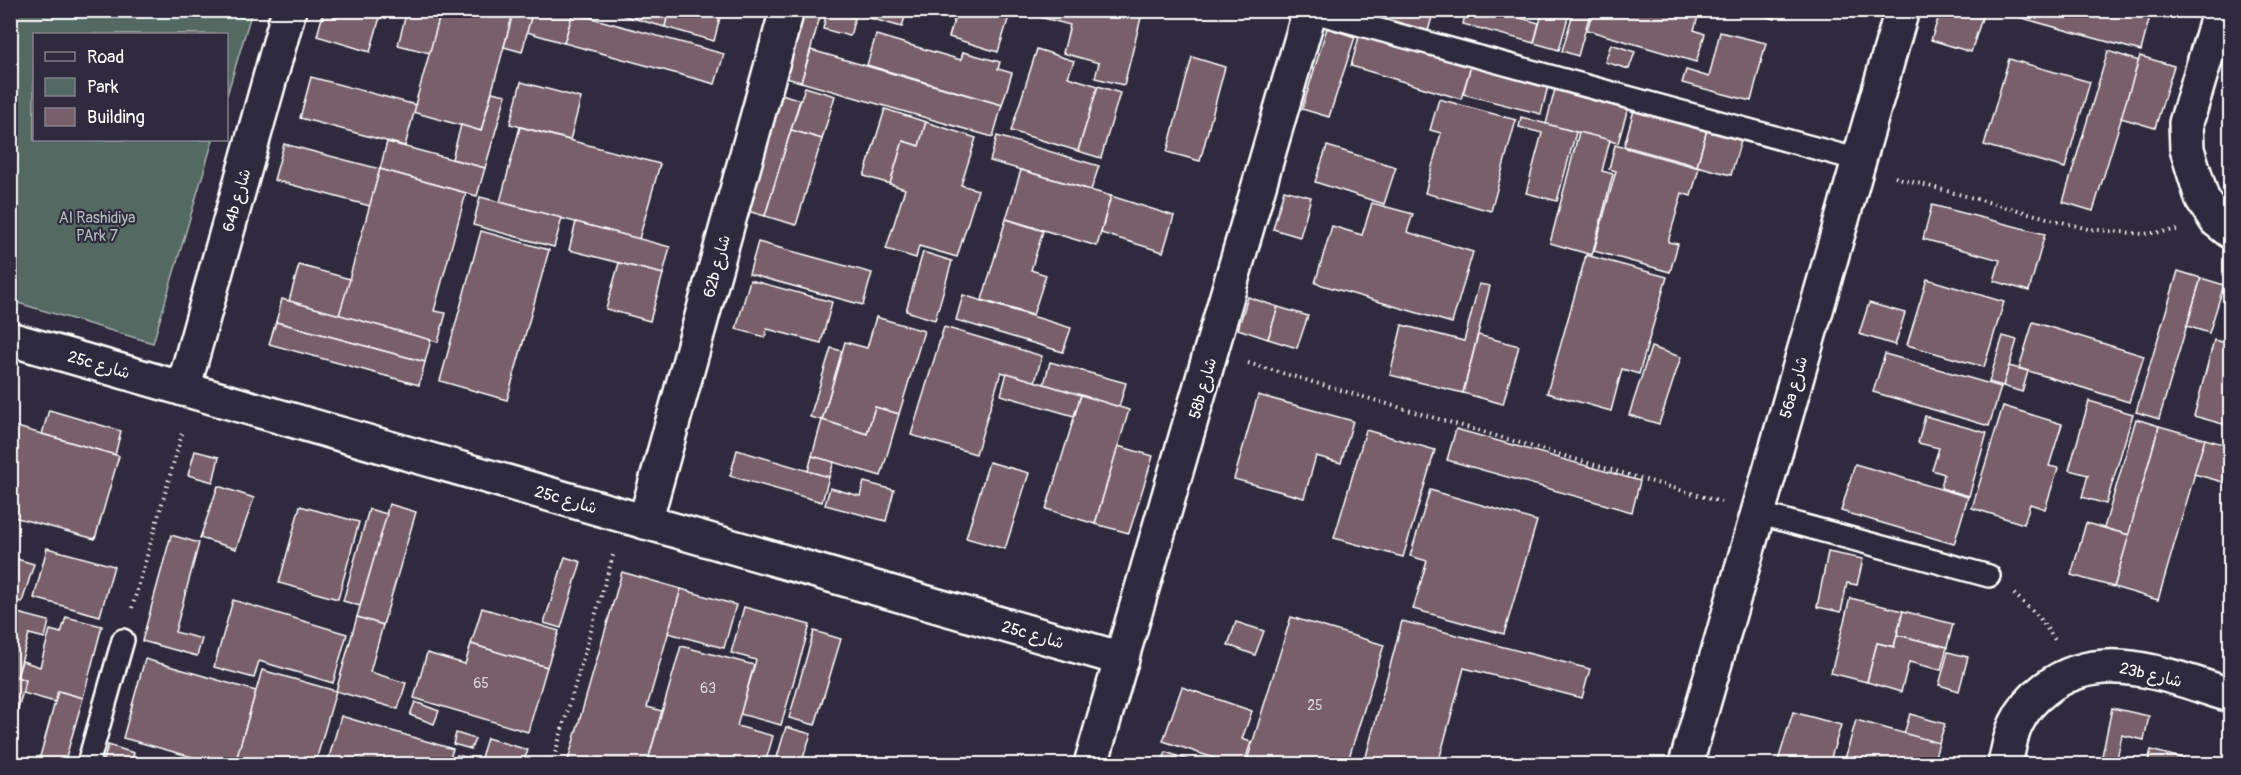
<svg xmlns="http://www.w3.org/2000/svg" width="2241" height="775" font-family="Pangolin,'Playpen Sans Arabic',sans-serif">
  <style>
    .green { fill: #546963; stroke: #aab4b1; stroke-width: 1.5 }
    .building { fill: #785f6a; stroke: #fff; stroke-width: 1.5 }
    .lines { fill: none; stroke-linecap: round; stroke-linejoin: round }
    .lane-casing { stroke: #fff; stroke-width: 26 }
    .street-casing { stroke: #fff; stroke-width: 38 }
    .path { stroke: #fff; stroke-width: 4; stroke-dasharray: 1.5 4.5; stroke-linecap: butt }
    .lane { stroke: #2f2a3d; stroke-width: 21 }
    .street { stroke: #2f2a3d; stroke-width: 33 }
    .labels { text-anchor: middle; stroke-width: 4.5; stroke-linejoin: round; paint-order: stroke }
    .number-label { font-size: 14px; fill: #ddd7da }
    .street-label { font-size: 16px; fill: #fff; stroke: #2f2a3d }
    .park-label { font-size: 16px; fill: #b2bcb9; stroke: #2f2a3d }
  </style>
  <rect width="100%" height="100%" fill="#2f2a3d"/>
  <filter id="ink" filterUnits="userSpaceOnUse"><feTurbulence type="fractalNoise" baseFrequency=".0167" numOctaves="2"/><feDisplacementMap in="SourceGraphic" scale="12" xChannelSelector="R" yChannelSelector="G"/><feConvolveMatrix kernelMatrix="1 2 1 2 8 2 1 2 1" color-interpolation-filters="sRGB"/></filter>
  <g filter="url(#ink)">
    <path class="green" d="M10,11H252L227,95L226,34H34V140H213L153,343L11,301Z"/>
    <g class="building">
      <path d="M324,10H382L370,52L317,36Z"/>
      <path d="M407,10L441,12L430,53L398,45Z"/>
      <path d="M435,10H463L461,18Z"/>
      <path d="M463,10H514L481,131L413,112L441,12L461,18Z"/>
      <path d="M514,10H533L522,52L504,47Z"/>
      <path d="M533,10L573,13L564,43L527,32Z"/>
      <path d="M603,10H669L665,27Z"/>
      <path d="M669,10H722L714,41L665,27Z"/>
      <path d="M801,10H822L801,82L782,77Z"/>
      <path d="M856,10H907L902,27L855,14Z"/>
      <path d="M957,10H1011L998,52L949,37Z"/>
      <path d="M1033,10H1143L1124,85L1095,78L1099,63L1063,53L1070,25L1032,15Z"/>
      <path d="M1364,10H1434L1428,31L1363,13Z"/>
      <path d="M1466,10H1491L1539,23L1534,43L1463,24Z"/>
      <path d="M1543,10H1570L1559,50L1534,43Z"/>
      <path d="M1574,10H1591L1578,56L1562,51Z"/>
      <path d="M1593,10H1700L1694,30L1705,34L1696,62L1587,30Z"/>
      <path d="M1756,10H1777L1775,19L1755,14Z"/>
      <path d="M1941,10L1984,12L1971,52L1931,40Z"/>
      <path d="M1993,10H2146L2151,12L2141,51Z"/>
      <path d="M827,11L855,17L850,36L823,29Z"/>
      <path d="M573,13L724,54L715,84L564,43Z"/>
      <path d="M1327,28L1355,37L1329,117L1302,109Z"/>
      <path d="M1720,32L1766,43L1751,101L1682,83L1686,70L1709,77Z"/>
      <path d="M1360,33L1471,66L1461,99L1351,66Z"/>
      <path d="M876,35L961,60L963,52L1000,62L998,69L1012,73L1002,105L867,65Z"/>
      <path d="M1611,44L1635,52L1629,69L1605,62Z"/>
      <path d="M1037,49L1074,61L1068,77L1098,86L1078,151L1011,131Z"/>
      <path d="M811,50L1002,105L993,137L801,82Z"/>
      <path d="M2108,51L2139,61L2093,211L2063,202Z"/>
      <path d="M2140,56L2174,66L2155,128L2121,118Z"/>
      <path d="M1192,57L1225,67L1200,161L1167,152Z"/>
      <path d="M2009,59L2090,82L2065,168L1984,145Z"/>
      <path d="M1471,66L1548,86L1541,114L1463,94Z"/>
      <path d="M311,77L416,105L405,146L300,118Z"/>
      <path d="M521,82L581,98L570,140L510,124Z"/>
      <path d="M1098,86L1120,93L1101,158L1078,151Z"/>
      <path d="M805,87L835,96L822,139L791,130Z"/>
      <path d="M1555,89L1628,108L1618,143L1546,124Z"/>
      <path d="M492,92L506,95L485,168L452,159L461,125L481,131Z"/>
      <path d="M779,93L800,100L765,216L744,210Z"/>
      <path d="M1439,99L1516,120L1491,211L1425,193L1441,133L1430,130Z"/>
      <path d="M885,109L926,122L919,146L903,141L890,184L864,176Z"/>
      <path d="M1634,110L1707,130L1697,166L1624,146Z"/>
      <path d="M1521,117L1576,132L1557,201L1526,193L1542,133L1519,127Z"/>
      <path d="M926,122L976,138L961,185L978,190L957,257L919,246L916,258L886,249L905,189L890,184L903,141L919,146Z"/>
      <path d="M520,127L660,164L639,239L500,202Z"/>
      <path d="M791,130L822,139L796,225L765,216Z"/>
      <path d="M1707,130L1741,140L1731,175L1697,166Z"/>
      <path d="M1579,132L1610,140L1602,171L1613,174L1592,255L1550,243Z"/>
      <path d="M997,136L1099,166L1091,190L990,161Z"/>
      <path d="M387,142L485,168L477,196L380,169Z"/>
      <path d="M284,144L380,169L370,206L274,180Z"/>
      <path d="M1615,145L1699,168L1691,196L1682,193L1668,242L1678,244L1670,272L1594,251L1616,171L1609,169Z"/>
      <path d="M1327,146L1396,167L1384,204L1315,182Z"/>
      <path d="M380,169L466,193L434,311L446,313L438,342L339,315Z"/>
      <path d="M1021,170L1111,196L1097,246L1006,219Z"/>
      <path d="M1284,190L1311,197L1300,237L1273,229Z"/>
      <path d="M1111,196L1174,216L1163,252L1101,233Z"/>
      <path d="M480,197L562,218L554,247L473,225Z"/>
      <path d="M1372,203L1413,214L1407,232L1473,252L1452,323L1315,283L1332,226L1362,235Z"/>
      <path d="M1932,205L2045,234L2029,291L1994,281L2000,260L1923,239Z"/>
      <path d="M1006,219L1043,231L1031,270L1046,275L1033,315L982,300Z"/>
      <path d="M576,222L670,247L663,274L569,250Z"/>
      <path d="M481,231L549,250L507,400L440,381Z"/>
      <path d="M758,242L872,273L863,305L749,274Z"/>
      <path d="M923,252L952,261L935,320L906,311Z"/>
      <path d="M1586,255L1667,277L1639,374L1622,369L1611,411L1547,393Z"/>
      <path d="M619,263L663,274L650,321L606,309Z"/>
      <path d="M299,265L350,279L339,315L289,301Z"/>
      <path d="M2178,271L2201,278L2159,419L2136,412Z"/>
      <path d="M2201,278L2224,285L2209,333L2187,326Z"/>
      <path d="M1927,279L2004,302L1984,367L1907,345Z"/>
      <path d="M750,280L832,302L821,343L767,329L765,337L736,329Z"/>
      <path d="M1479,284L1490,286L1463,393L1390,375L1402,325L1464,341Z"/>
      <path d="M963,295L1071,328L1063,352L956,320Z"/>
      <path d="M1248,297L1278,307L1268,339L1238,329Z"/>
      <path d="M282,299L431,340L425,362L276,322Z"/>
      <path d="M1869,303L1905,313L1895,345L1859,334Z"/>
      <path d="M1278,307L1308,316L1297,348L1268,339Z"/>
      <path d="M876,317L924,331L899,414L875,407L867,434L822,420L845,342L867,348Z"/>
      <path d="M276,322L425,362L419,385L269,344Z"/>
      <path d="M2033,322L2144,356L2129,402L2019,368Z"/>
      <path d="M944,327L1042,356L1035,382L1001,372L976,454L911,435Z"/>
      <path d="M1478,335L1519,346L1503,404L1463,393Z"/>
      <path d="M2003,336L2017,340L2003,386L1989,382Z"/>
      <path d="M2214,340L2230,344V426L2194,416Z"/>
      <path d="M1651,347L1681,357L1659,424L1629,415Z"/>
      <path d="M831,348L842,351L822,420L810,417Z"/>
      <path d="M1885,354L2001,387L1989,426L1873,392Z"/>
      <path d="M1050,362L1126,383L1119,407L1044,384Z"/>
      <path d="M2009,366L2028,371L2022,392L2003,386Z"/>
      <path d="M1007,373L1081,395L1074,416L1001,395Z"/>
      <path d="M1081,395L1129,410L1095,524L1046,509Z"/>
      <path d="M1258,395L1353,421L1341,463L1316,456L1304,498L1234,479Z"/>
      <path d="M2089,401L2133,414L2106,504L2082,497L2088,475L2069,470Z"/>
      <path d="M2003,406L2062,424L2049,466L2058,468L2045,509L2030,504L2024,524L1972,508Z"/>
      <path d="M875,407L899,414L881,476L812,456L822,420L867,434Z"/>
      <path d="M49,410L121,431L115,455L42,434Z"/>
      <path d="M1925,416L1987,433L1969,496L1941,488L1944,474L1932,470L1939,448L1918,443Z"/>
      <path d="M2136,419L2159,426L2129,535L2104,528Z"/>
      <path d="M10,425L119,456L95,539L10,516Z"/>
      <path d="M2159,426L2205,439L2158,600L2114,587Z"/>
      <path d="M1456,429L1640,481L1632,512L1447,460Z"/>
      <path d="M1366,430L1435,450L1403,557L1334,538Z"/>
      <path d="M2205,439L2230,446V484L2194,474Z"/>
      <path d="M1118,446L1153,456L1129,533L1095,524Z"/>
      <path d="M737,450L829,477L822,502L730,476Z"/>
      <path d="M195,451L219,457L213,482L188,475Z"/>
      <path d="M812,456L834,462L829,477L808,471Z"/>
      <path d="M989,462L1029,473L1005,549L966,538Z"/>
      <path d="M1855,464L1968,497L1954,544L1841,511Z"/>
      <path d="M864,482L894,490L886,521L825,505L830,488L860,496Z"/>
      <path d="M218,486L254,498L236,549L200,538Z"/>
      <path d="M1430,490L1537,521L1504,634L1413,609L1427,561L1410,556Z"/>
      <path d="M389,504L416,512L383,625L357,617Z"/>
      <path d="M300,506L359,522L338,599L279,583Z"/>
      <path d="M369,509L387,514L360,606L343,601Z"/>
      <path d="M2086,523L2129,535L2114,587L2071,575Z"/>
      <path d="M171,535L199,543L175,632L202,639L197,656L142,641Z"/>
      <path d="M47,548L114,566L100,616L34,598Z"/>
      <path d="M1828,552L1863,559L1857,585L1847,583L1841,612L1817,607Z"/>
      <path d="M10,557L34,564L22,602L10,599Z"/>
      <path d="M565,557L581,562L561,628L544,623Z"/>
      <path d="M622,572L681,589L647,707L662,711L647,764H584L568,760Z"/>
      <path d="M681,589L736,605L724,648L668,633Z"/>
      <path d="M1850,598L1903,611L1894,647L1877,643L1867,682L1831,673Z"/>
      <path d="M233,600L347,634L333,683L259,661L254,678L214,667Z"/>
      <path d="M744,607L810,625L781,725L740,714L756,660L731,653Z"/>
      <path d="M482,608L559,631L547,667L471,644Z"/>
      <path d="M10,611L49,621L45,638L29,634L17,677L26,680L10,738Z"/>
      <path d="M1903,611L1953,624L1947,647L1897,635Z"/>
      <path d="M66,617L102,626L83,698L58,691L55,702L23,693L26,680L17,677L22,661L40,667L50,630L61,633Z"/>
      <path d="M357,617L383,625L370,672L406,683L398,709L336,691Z"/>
      <path d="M1291,617L1384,645L1347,764H1246Z"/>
      <path d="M1402,621L1590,669L1582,698L1464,668L1438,764H1364Z"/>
      <path d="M1236,622L1264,631L1255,655L1228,645Z"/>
      <path d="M814,631L841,639L815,725L789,718Z"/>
      <path d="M1897,635L1947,647L1941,670L1909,662L1901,692L1867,682L1877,643L1894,647Z"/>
      <path d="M471,644L547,667L528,732L414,698L427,653L465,664Z"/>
      <path d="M681,646L754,665L737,726L773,736L765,764H647Z"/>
      <path d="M1948,652L1968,657L1959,691L1939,685Z"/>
      <path d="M145,659L256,691L235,764H218L123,738Z"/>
      <path d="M262,670L336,691L315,764H235Z"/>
      <path d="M1182,687L1252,711L1242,739L1251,742L1244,764H1232L1163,741Z"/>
      <path d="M58,691L83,698L64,764H38Z"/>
      <path d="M415,702L439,711L434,724L410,715Z"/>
      <path d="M2112,708L2149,716L2144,740L2122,735L2117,759L2102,756Z"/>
      <path d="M1793,712L1841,725L1829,764H1777Z"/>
      <path d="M1910,714L1945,724L1939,743L1904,734Z"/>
      <path d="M341,716L453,749L448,764H327Z"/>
      <path d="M1856,720L1939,743L1933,764H1865L1845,759Z"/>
      <path d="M786,727L811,734L801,764H775Z"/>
      <path d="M456,733L475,739L471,749L453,744Z"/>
      <path d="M487,738L528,750L523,764H479Z"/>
      <path d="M108,745L134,753L131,764H103Z"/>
      <path d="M2151,750L2204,764H2147Z"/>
      <path d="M1166,752L1199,764H1161Z"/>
      <path d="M457,755L480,761L479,764H455Z"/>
    </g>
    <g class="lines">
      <g class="lane-casing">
        <g id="lane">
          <path d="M1310,11L1859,160"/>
          <path d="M1757,513L1989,576"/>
          <path d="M88,764L123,640"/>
        </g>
      </g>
      <g class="street-casing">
        <g id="street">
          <path d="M2220,10L2186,123L2187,149L2202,198L2216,220L2230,231"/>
          <path d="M10,339L1122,659"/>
          <path d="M183,389L289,10"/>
          <path d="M645,522L787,10"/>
          <path d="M1091,764L1310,10"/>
          <path d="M1686,764L1902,10"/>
          <path d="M2005,764C2008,752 2010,736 2016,724C2022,711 2033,698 2045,689C2102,645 2170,677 2230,695"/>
        </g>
      </g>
      <g class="path">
        <path d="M1895,177L2088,229L2144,234L2177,230"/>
        <path d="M1248,363L1721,502"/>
        <path d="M2014,594L2039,617L2055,640"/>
        <path d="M132,608L183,430"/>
        <path d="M552,764L614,552"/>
      </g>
      <use href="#lane" class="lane"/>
      <use href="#street" class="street"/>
    </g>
  </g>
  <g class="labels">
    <g class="number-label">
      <text x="481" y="688">65</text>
      <text x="708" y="693">63</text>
      <text x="1315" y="710">25</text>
    </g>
    <g class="street-label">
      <text transform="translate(236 200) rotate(-74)" y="6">64b شارع</text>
      <text transform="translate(716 266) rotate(-75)" y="6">62b شارع</text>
      <text transform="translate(99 364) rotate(16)" y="6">25c شارع</text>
      <text transform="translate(1793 387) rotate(-74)" y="6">56a شارع</text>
      <text transform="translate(1202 388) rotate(-74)" y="6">58b شارع</text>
      <text transform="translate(566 499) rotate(16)" y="6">25c شارع</text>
      <text transform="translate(1033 634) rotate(16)" y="6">25c شارع</text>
      <text transform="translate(2151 674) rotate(13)" y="6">23b شارع</text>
    </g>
    <g class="park-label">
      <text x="97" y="223">Al Rashidiya<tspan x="97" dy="18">PArk 7</tspan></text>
    </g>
  </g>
  <rect width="2241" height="775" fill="none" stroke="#2f2a3d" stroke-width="36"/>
  <rect x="18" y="18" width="2205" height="739" fill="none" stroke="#fff" stroke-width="2" filter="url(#ink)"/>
  <rect x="33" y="33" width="195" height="108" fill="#2f2a3d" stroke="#827f8b" stroke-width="1.5"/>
  <rect x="45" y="52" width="30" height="9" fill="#2f2a3d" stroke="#827f8b" stroke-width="1.5"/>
  <text x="87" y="63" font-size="18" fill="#ffffff">Road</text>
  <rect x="45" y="78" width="30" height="18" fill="#546963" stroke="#827f8b" stroke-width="1.5"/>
  <text x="87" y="93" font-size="18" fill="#ffffff">Park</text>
  <rect x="45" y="108" width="30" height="18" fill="#785f6a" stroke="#827f8b" stroke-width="1.5"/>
  <text x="87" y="123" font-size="18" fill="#ffffff">Building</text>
</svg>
